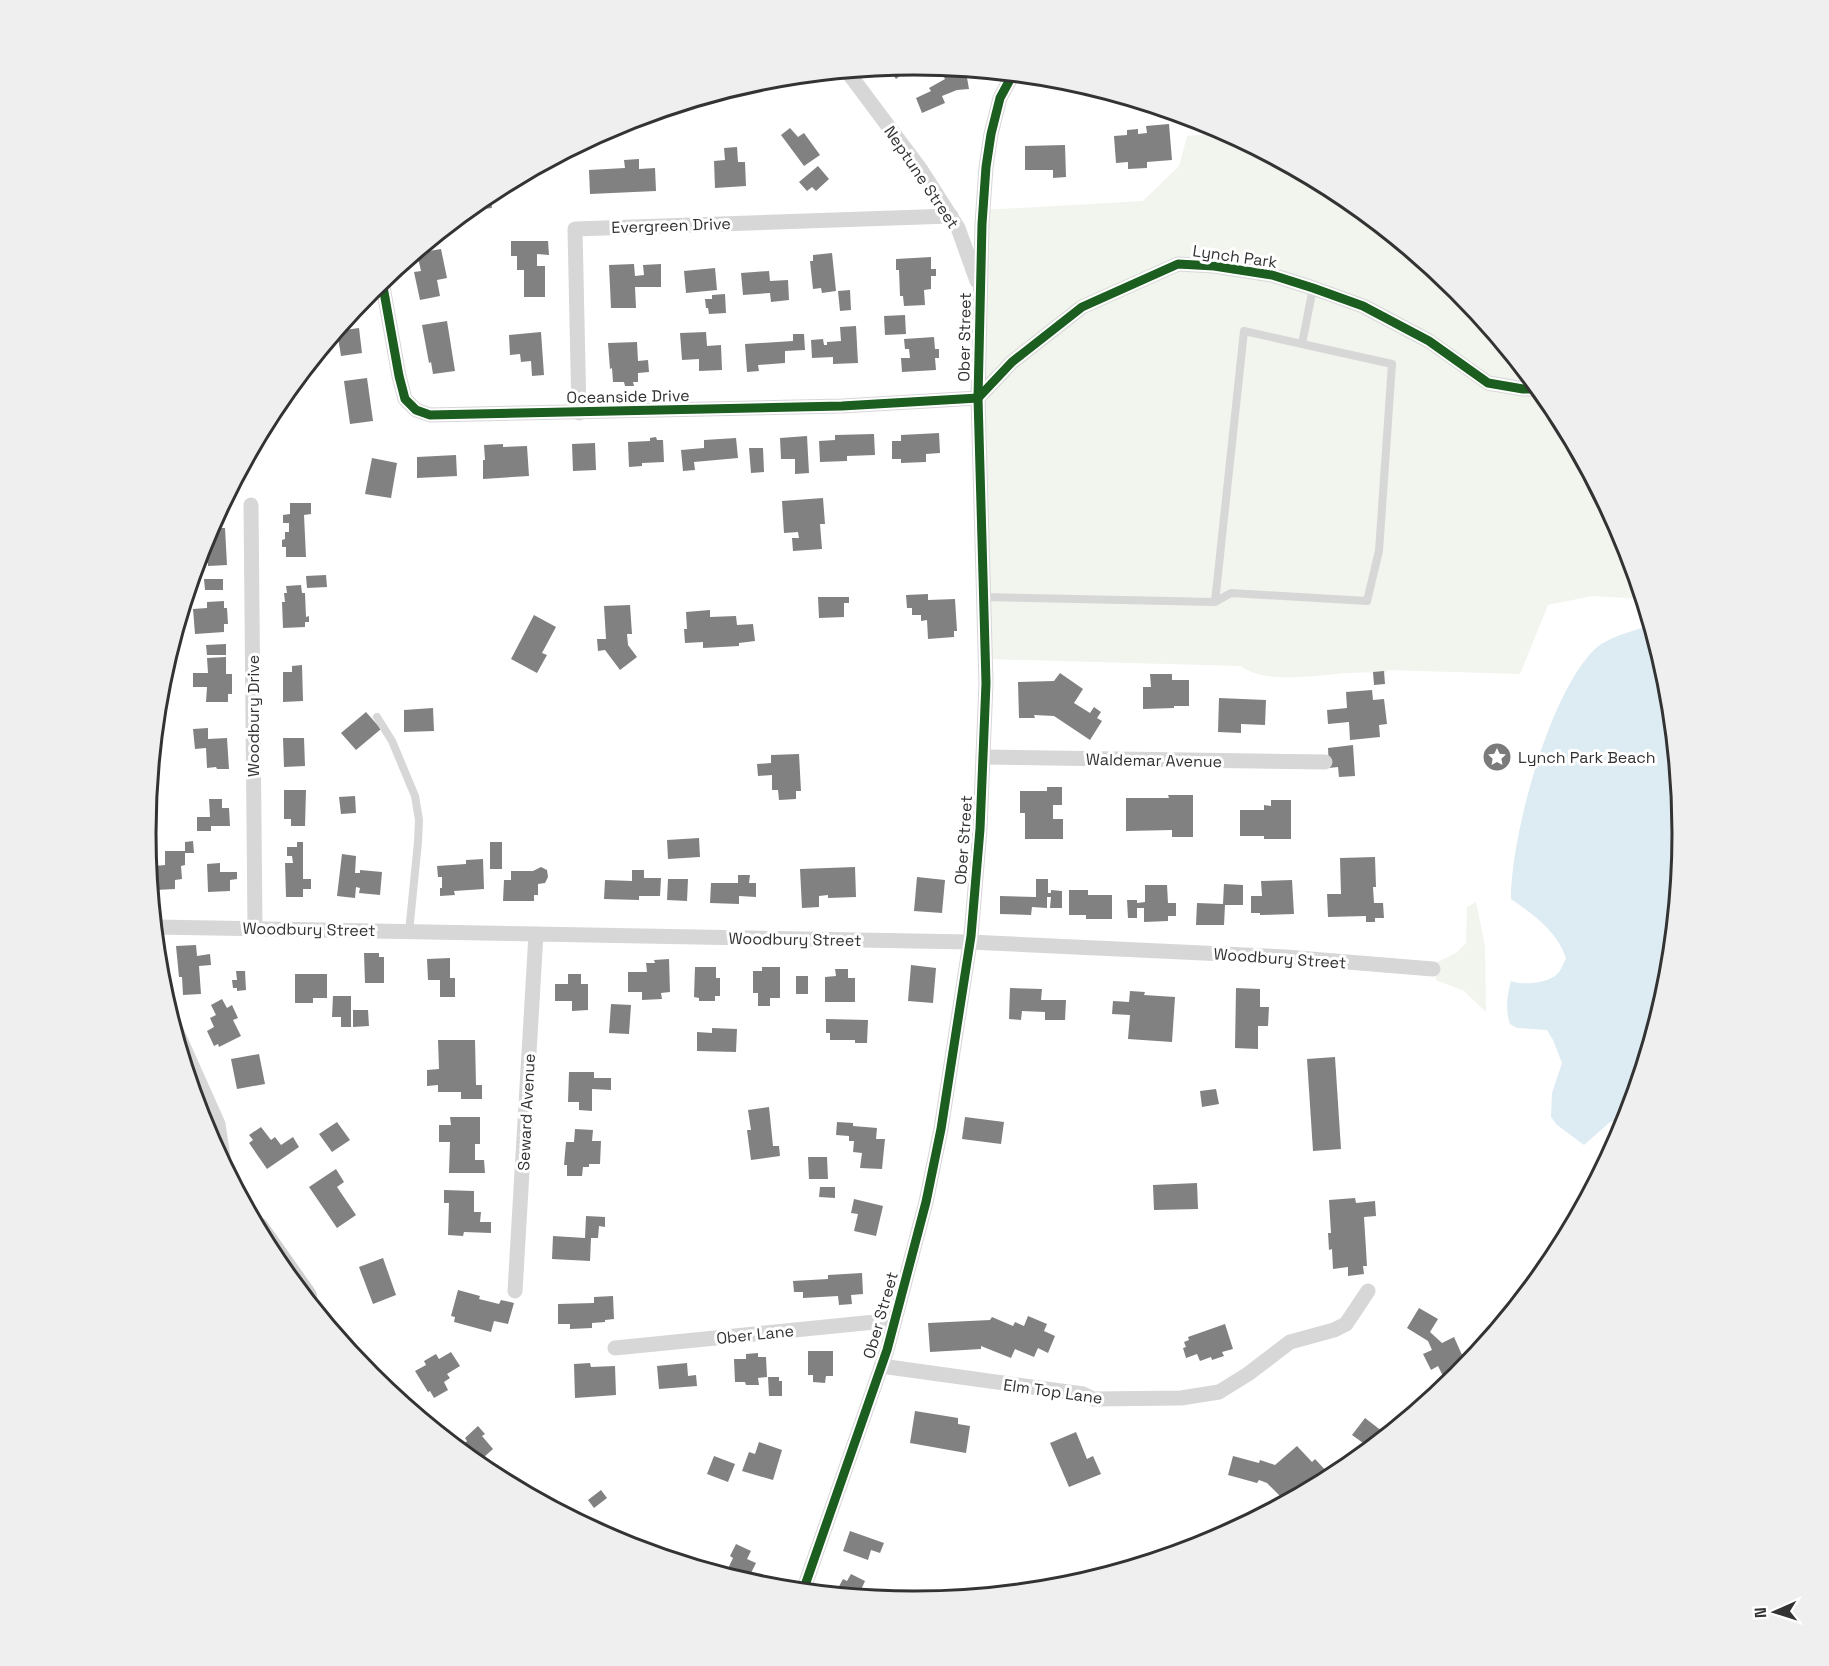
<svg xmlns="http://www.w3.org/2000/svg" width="1829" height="1666" font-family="'Space Grotesk',sans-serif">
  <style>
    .green { fill: #f1f5ed }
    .water { fill: #ddebf3 }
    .building { fill: #818181 }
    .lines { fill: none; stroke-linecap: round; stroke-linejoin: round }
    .lane { stroke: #d7d7d7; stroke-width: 8 }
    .street { stroke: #d7d7d7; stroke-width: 15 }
    .secondary { stroke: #d0d0d0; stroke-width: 22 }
    .cycleway-casing { stroke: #fff; stroke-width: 13 }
    .cycleway { stroke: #1b5e20; stroke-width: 9 }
    .labels { text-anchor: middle; stroke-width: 6; stroke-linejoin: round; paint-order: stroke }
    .street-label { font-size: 16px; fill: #333; stroke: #fff }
    .poi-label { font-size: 16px; fill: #333; stroke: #fff; text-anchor: start }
    .rim { fill: none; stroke: #333; stroke-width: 3 }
  </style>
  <rect width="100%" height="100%" fill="#fff"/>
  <g class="green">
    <path d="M1227,133L1342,194L1458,290L1554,406L1625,539L1643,599L1592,596L1548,605L1520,674L1388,670L1385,673C1374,673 1362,672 1351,673C1317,674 1270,686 1240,666L986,659L983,210L1143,201L1179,166L1187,136Z"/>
    <path d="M1476,902L1485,946L1486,1012L1464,991L1436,980L1434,964L1456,953L1466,943L1467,907Z"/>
  </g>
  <path class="water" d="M1651,626L1668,683L1683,833L1668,983L1627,1118L1610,1122L1584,1145L1557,1125L1551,1117L1552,1093L1562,1063L1553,1040L1547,1030L1517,1028L1510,1024C1505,1010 1507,995 1511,981C1523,986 1551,983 1559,972C1562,968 1564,962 1566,958C1557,931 1534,915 1511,899C1511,836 1549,692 1596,648C1607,638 1636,629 1651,626Z"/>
  <g class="building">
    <path d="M914,65L896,79L887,67Z"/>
    <path d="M966,72L969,89L957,90L942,96L945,103L922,113L916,98L931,91L929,88L945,79L943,75Z"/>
    <path d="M784,77L772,86L767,79H769Z"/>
    <path d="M1169,124L1172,160L1147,162V168L1128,169V162L1116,163L1114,136L1127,135V130L1138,129V134L1147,133L1146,126Z"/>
    <path d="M790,128L798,137L804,133L820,155L804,166L781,135Z"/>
    <path d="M1065,145L1066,177L1053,178V170H1025V146Z"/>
    <path d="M737,147L738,162H745L746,186L715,188L714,161L725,160L724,148Z"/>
    <path d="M639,159V169L655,168L656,191L590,194L589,170L625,168L624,160Z"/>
    <path d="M818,166L829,179L816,191L812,187L807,191L799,182Z"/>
    <path d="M490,192L492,208L467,211L488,194Z"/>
    <path d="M511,241H548L549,255L537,254V266H545V297H524V270H517V256H511Z"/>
    <path d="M441,249L447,278L437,280L440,296L420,300L414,272L421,271L417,253Z"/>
    <path d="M832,253L836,291L822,293L821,288L813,289L810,261H813V255Z"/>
    <path d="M931,257V269H936V276H931V289L924,290L925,305L904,306L903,296H900L899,270H896V259Z"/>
    <path d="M634,264L635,276L644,275L643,265L661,264V287H635L636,308H611L609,265Z"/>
    <path d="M715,268L717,290L686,293L684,271Z"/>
    <path d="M769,271L770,281L788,280L789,300L771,302L770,293L743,295L741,273Z"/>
    <path d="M850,290L851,310L840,311L838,291Z"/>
    <path d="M725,294L726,313L709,314L708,308H706L705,299H712V295Z"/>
    <path d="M905,315L906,334L885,335L884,316Z"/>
    <path d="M447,321L455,371L433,374L431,362L429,363L422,325Z"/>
    <path d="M856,326L858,363L833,364V357L812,358L811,340L823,339L824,345H827V342L841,341L840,327Z"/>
    <path d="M359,328L362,353L341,356L337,331Z"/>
    <path d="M541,332L544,375L532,376L531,361L521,362L520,354L510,355L509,335Z"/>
    <path d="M706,332L707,346L721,345L722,370L699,371V359L682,360L680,333Z"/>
    <path d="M793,334H804L805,350L785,351V363L758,365L759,371L747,372L745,344L793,341Z"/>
    <path d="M934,337L935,349H939V358H935L936,370L902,372L901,358H910L909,349H905L904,339Z"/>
    <path d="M637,342L638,361L648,360L649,372L638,373V382H633L634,386H625L624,382H613L612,368L610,369L608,343Z"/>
    <path d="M367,378L373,421L350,424L344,381Z"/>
    <path d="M939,433L940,453L926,454V462L901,463V459H892V441H901V435Z"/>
    <path d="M874,434L875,455L847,456V461L820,462L819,441L835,440V435Z"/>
    <path d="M807,436L809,473L795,474V459H781L780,438Z"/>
    <path d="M656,437L657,440H663L664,462L642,463V466L629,467L628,442L650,441V438Z"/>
    <path d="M736,438L738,458L694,462L695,470L683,471L681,450L704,448V440Z"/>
    <path d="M595,443L596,470L573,471L572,444Z"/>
    <path d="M503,444V447L527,446L529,476L483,479V460H485L484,445Z"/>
    <path d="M749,448H763L764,472L751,473Z"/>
    <path d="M456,455L457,476L417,478V457Z"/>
    <path d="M372,458L397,463L391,498L365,494Z"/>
    <path d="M823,498L825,524H820L822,549L793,551L792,538H799L798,532L784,533L782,501Z"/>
    <path d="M290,503H311V514L304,515L306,557H286V547H282V540L285,539V532H289V523H283V515L290,514Z"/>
    <path d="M210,528H225L227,565L208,566V563L197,564L203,544L210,543Z"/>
    <path d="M326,575L327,587L307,588L306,576Z"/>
    <path d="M204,579H223V590H205Z"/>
    <path d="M301,585L302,593H305L306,617L309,616V622H305V627L283,628L282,602H285L284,593H287L286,586Z"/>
    <path d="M928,594V600L955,599L957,631H954V637L928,639L927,620L921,621V615H912V608H907L906,595Z"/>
    <path d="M818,597H849V603H844V617L819,618Z"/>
    <path d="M224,601V608H227L228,624H224V632L195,634L193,609L207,608V602Z"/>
    <path d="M630,605L632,634H627L628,645L637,657L620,670L605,650L598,651L597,639H606L604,606Z"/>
    <path d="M710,610V617L736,616L737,625L753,624L755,641L739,643V646L703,648V642L685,643L684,629H687L686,612Z"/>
    <path d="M534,615L556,627L542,653L547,655L537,673L511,659Z"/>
    <path d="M226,644V655H207L206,645Z"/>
    <path d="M226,657V674H232V694H228V702H206L207,687H193V673H208L207,658Z"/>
    <path d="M302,665L303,701L283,702V672H292V666Z"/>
    <path d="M1384,671L1385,684L1374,685L1373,672Z"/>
    <path d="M1060,673L1083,689L1074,703L1090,713L1094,707L1101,712L1097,718L1102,721L1090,740L1054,716L1034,715L1035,718H1019L1018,682L1054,681Z"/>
    <path d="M1150,674H1172V680H1189V706H1174V708L1143,709V687H1151Z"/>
    <path d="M1372,690L1373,700L1384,699L1387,724L1379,725L1380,737L1350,740L1349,722L1328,724L1327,710L1347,708L1346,692Z"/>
    <path d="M1219,698L1266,700L1265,725L1241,724V733L1218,732Z"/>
    <path d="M433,708L434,731L404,732V710Z"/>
    <path d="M366,712L381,729L356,750L341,733Z"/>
    <path d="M208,728V739L227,738L229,769H217L216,767L207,768L206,748L195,749L193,729Z"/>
    <path d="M283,738H304L305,766L284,767Z"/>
    <path d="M1353,745L1355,776L1339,777L1338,767L1329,768L1328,748Z"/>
    <path d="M799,754L801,791H796V799L779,800L778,790H772V775L758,776L757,764L771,763V755Z"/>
    <path d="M1047,787H1062V805H1053V819H1063V839H1025V813H1020V791H1047Z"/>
    <path d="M284,790H306L305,826H291V819H284Z"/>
    <path d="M1168,795H1193V837H1172V830L1126,831V798H1169Z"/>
    <path d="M355,796L356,813L341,814L339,797Z"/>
    <path d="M209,799H222V808H229L230,826H211V831H197V817H210Z"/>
    <path d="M1271,800H1291V839H1264V836H1240V810H1264V805L1271,806Z"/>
    <path d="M699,838L700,857L668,859L667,840Z"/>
    <path d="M193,841L194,853H185V865L181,866L182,879L175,880V889L156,890L155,866L165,865V851H185V842Z"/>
    <path d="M297,842H303V879H311V889H303V897H286L285,863H293L292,856H287V847H297Z"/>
    <rect x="490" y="842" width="12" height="27"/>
    <path d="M342,854L356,856L355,873H360V870L382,872L380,895L359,893L360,888L356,887L355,898L337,896Z"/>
    <path d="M1375,857L1376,887H1373L1374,903H1383L1384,918H1375V922H1366V916L1328,917L1327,894H1341L1340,858Z"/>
    <path d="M483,859L484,889L454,891L455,895L440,896V888H442V877H438L437,866L466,864V860Z"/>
    <path d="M220,863V872H237V879L230,880V891L208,892L207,864Z"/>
    <path d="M541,867L547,870L548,877L545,883L538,884V895H534V901H503L504,880H511V871H533Z"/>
    <path d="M855,867L856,897L828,898V895L819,896V907L802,908L800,869Z"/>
    <path d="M632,870H644V878H661L660,896H639V900L604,899L605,880L632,881Z"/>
    <path d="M738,875H750L749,883H756V897L739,896V904L710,903L711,883H738Z"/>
    <path d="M917,877L945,880L942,913L914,911Z"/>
    <path d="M668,879H688L687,901L667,900Z"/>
    <path d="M1036,879H1048V893H1051V890L1062,891V908H1050L1051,897H1047V908L1032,907L1031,915L1000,914V896L1036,897Z"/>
    <path d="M1292,880L1294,914L1260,915V913H1251V896H1262L1261,881Z"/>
    <path d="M1224,884L1243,885V905H1225L1224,925H1196L1197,903L1223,904Z"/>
    <path d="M1145,885H1167L1168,903H1176V916H1168V921L1144,922V908H1137V918H1128L1127,900H1137V903L1145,902Z"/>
    <path d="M1069,890H1088V895H1112V919H1086V915H1069Z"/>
    <path d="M196,945L197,956L210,954L211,965L199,966L201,994L183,995L182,977H179L176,946Z"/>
    <path d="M364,953H379V957H384V983H365Z"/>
    <path d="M450,958V978H455V997H440V980H428L427,959Z"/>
    <path d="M669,959L670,992L661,993L662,999L642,1000V992H628V972H647L646,963H655L654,960Z"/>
    <path d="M911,965L936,968L933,1003L908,1001Z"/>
    <path d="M695,967H716V978H720V996H715V1001H699V998L694,997Z"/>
    <path d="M762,967H780V998H770V1006H758V993H753V971H762Z"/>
    <path d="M835,969H848V978H855V1002H825V977L836,976Z"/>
    <path d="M236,971H245L246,990L237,991V988H233L232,980H237Z"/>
    <path d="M295,974H327V998H313V1003H295Z"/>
    <path d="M568,974H581V984H588V1010L572,1011V1001H555V984H568Z"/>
    <rect x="796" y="976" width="12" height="18"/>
    <path d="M1010,988L1042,989L1041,1000H1066L1065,1020H1045V1012L1022,1011L1021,1020L1009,1019Z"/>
    <path d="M1236,988L1260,989V1007H1269L1268,1026H1258V1049L1235,1048Z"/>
    <path d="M1130,991L1145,992L1144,995L1175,997L1172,1042L1128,1039L1130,1015L1112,1014L1113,1001L1129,1002Z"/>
    <path d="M333,996H351V1027H341V1017H332Z"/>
    <path d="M222,999L227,1008L232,1005L238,1018L233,1020L241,1036L219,1047L218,1044L214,1046L207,1031L214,1027L210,1018L216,1015L211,1005Z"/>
    <path d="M611,1004L631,1005L629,1034L609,1033Z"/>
    <path d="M353,1010H368L369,1026L353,1027Z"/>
    <path d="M826,1019L868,1020L867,1043H855V1040H830V1033H826Z"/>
    <path d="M712,1028L737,1029L736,1052L697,1051V1032L712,1033Z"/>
    <path d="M438,1040H475L476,1085H482V1099H461V1092H438V1085L427,1086V1070L439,1069Z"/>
    <path d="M259,1054L265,1084L237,1089L231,1059Z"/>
    <path d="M1335,1057L1341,1149L1313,1151L1307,1059Z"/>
    <path d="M569,1072H594V1078H611V1090L592,1089V1111L579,1110V1102H568Z"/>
    <path d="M1216,1089L1219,1104L1202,1107L1200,1091Z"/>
    <path d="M769,1107L773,1146H779L780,1156L751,1160L747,1130H751L748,1110Z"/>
    <path d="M450,1117H480V1144H475V1160H484L485,1173H449L450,1142H439V1125H451Z"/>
    <path d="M965,1117L1004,1122L1001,1144L962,1139Z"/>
    <path d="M337,1122L350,1140L332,1152L319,1134Z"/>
    <path d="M837,1122L853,1123V1126L877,1128L876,1139H885L882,1169L860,1168L862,1153L853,1152L854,1141H849V1136L836,1135Z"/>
    <path d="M261,1127L271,1140L275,1137L281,1145L293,1137L299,1147L267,1169L249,1143L253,1140L249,1135Z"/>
    <path d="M575,1129L593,1130L592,1141H601L600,1164H589V1167H583L582,1176H567V1165H564L566,1142H574Z"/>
    <path d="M808,1157H827L828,1179H809Z"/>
    <path d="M336,1169L344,1182L337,1187L356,1215L337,1228L309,1187Z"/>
    <path d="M1197,1183L1198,1209L1154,1210L1153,1185Z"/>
    <path d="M820,1187H835V1198L819,1197Z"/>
    <path d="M444,1190L474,1191V1212H481L480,1222H491V1233L464,1232L463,1236L448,1235L449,1203H444Z"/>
    <path d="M1355,1198L1356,1203L1375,1201L1376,1216L1364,1217L1367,1266H1363L1364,1274L1348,1276V1267L1333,1269L1332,1249L1329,1250L1328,1233H1331L1329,1200Z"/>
    <path d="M854,1199L883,1206L876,1236L854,1231L858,1214L851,1213Z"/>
    <path d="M586,1216L605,1217V1227L599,1226L598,1238H591L590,1261L552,1259L553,1236L585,1238Z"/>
    <path d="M383,1258L396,1295L373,1304L359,1267Z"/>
    <path d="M862,1273L863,1294L851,1295L852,1304L839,1305L838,1296L803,1298V1292H794L793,1281L828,1279V1275Z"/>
    <path d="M458,1290L480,1296L479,1299L499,1304L501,1300L514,1303L508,1324L494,1321L491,1332L454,1322L455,1317L451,1316Z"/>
    <path d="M613,1296L614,1319L605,1320V1322L592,1323V1328L570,1329V1324H558V1304L594,1303V1297Z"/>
    <path d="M1419,1308L1438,1319L1430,1332L1442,1343L1454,1337L1462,1355L1460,1356L1465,1368L1458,1377L1441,1390L1439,1386L1446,1382L1438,1366L1431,1370L1423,1354L1432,1350L1428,1341L1407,1328Z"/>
    <path d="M1028,1316L1047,1324L1044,1331L1055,1336L1048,1353L1038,1348L1034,1357L1015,1349L1011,1358L981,1346V1349L930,1352L928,1323L990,1320L992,1317L1013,1326L1015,1322L1024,1326Z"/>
    <path d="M1225,1324L1233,1349L1222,1352L1224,1356L1212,1360L1211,1357L1200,1361L1197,1354L1186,1358L1183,1348L1186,1347L1184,1342L1189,1340L1188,1337Z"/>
    <path d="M808,1351H833V1376H826L825,1383L813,1382V1375H808Z"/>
    <path d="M451,1352L460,1366L447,1374L450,1378L444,1382L448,1390L434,1398L430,1391L428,1392L415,1371L426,1365L424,1361L436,1354L439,1359Z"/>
    <path d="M758,1353V1357H766L767,1377L758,1378L759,1385H746L745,1382H735L734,1359H746V1354Z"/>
    <path d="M590,1363L591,1367L615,1366L616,1395L575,1398L574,1364Z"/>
    <path d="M687,1363L688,1376L696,1375L697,1386L659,1389L657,1366Z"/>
    <path d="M768,1377H779V1381H782V1396H769Z"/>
    <path d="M915,1411L958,1418V1424L970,1426L966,1453L910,1443Z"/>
    <path d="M1365,1418L1387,1435L1370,1448L1352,1435Z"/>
    <path d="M478,1426L485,1434L482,1436L493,1449L484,1457L486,1459L479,1465L459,1448L467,1441L465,1438Z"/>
    <path d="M1076,1432L1087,1459L1093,1456L1101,1474L1069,1487L1050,1443Z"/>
    <path d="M759,1442L782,1450L773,1480L742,1471L749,1452L755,1454Z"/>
    <path d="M1297,1446L1312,1462L1315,1459L1329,1474L1316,1486L1286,1502L1267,1483L1259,1480L1257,1483L1228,1475L1233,1456L1259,1463L1260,1460L1275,1465Z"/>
    <path d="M714,1456L735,1464L728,1482L707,1474Z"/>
    <path d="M601,1490L607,1498L594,1508L588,1500Z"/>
    <path d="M850,1531L884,1543L880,1553L871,1550L868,1560L843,1551Z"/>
    <path d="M736,1544L751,1551L747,1559L756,1563L747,1581L725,1575L733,1558L730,1556Z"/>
    <path d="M851,1574L865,1581L860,1592L855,1589L852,1595L824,1593L827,1585L837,1590L843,1579L847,1581Z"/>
    <path d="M924,1593L926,1600L906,1601V1598Z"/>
  </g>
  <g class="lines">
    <g class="lane">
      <path d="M1302,344L1313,288"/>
      <path d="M984,597L1215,602L1231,593L1367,601L1379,551L1392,364L1244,331L1215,602"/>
      <path d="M377,717L392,741L415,796L419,820L418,842L409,932"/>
    </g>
    <g class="street">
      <path d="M847,71L921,170L958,228L977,281"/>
      <path d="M382,281L399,376L405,399L416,410L430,415L842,406L978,398L1012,362L1082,307L1178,264L1214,266L1272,275L1313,288L1363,306L1429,341L1488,383L1523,389H1540"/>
      <path d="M579,413L575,229L951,216"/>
      <path d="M251,505L255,928"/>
      <path d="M983,757L1325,762"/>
      <path d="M155,927L970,942L1286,957L1433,969"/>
      <path d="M172,1021L218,1124L224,1164"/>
      <path d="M515,1291L536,934"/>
      <path d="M615,1348L895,1320"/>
      <path d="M881,1366L1083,1394L1093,1399L1181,1398L1219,1392L1248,1374L1290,1342L1334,1330L1346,1324L1368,1291"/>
      <path d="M803,1591L887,1350L926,1202L941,1129L971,936L980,829L986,683L978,398L982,224L986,167L991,134L1000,98L1013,74"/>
    </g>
    <path class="secondary" d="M258,1228L306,1296"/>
    <g class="cycleway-casing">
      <g id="cycleway">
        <path d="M382,281L399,376L405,399L416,410L430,415L842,406L978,398L1012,362L1082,307L1178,264L1214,266L1272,275L1313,288L1363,306L1429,341L1488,383L1523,389H1540"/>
        <path d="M258,1228L306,1296"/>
        <path d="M803,1591L887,1350L926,1202L941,1129L971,936L980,829L986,683L978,398L982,224L986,167L991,134L1000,98L1013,74"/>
      </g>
    </g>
    <use href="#cycleway" class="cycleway"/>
  </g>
  <defs>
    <g id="sight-disc" transform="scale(1.5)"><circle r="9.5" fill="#7a7a7a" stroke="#fff"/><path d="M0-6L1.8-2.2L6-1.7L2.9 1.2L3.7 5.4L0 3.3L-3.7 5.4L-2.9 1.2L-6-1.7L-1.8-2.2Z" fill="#fff"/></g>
  </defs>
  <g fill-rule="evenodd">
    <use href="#sight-disc" x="1497" y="757"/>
  </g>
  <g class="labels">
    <g class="street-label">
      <text transform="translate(922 177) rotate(56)" y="6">Neptune Street</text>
      <text transform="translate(671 225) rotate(-2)" y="6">Evergreen Drive</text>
      <text transform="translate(1235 256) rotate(8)" y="6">Lynch Park</text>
      <text transform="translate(964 337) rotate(-89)" y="6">Ober Street</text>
      <text transform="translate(628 396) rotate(-1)" y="6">Oceanside Drive</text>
      <text transform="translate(253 716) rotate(-90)" y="6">Woodbury Drive</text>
      <text transform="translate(1154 760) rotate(1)" y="6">Waldemar Avenue</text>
      <text transform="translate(963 840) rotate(-86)" y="6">Ober Street</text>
      <text transform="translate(309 929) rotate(1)" y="6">Woodbury Street</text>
      <text transform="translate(795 939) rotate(1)" y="6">Woodbury Street</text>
      <text transform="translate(1280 958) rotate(4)" y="6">Woodbury Street</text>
      <text transform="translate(526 1112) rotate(-87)" y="6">Seward Avenue</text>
      <text transform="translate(880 1315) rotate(-74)" y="6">Ober Street</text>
      <text transform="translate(755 1334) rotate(-6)" y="6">Ober Lane</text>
      <text transform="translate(1053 1391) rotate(8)" y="6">Elm Top Lane</text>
    </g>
    <g class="poi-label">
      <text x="1518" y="763">Lynch Park Beach</text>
    </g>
  </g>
  <path d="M0 0H1829V1666H0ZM156 833a758 758 0 1 1 1516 0a758 758 0 1 1-1516 0Z" fill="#efefef" fill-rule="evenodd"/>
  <path class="rim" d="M156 833a758 758 0 1 1 1516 0a758 758 0 1 1-1516 0Z"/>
  <g transform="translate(1775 1612) rotate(267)" stroke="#ffffff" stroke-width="4.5" paint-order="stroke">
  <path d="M0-4.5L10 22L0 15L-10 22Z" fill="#333333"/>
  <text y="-9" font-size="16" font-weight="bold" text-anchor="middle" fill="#333333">N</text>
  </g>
</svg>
